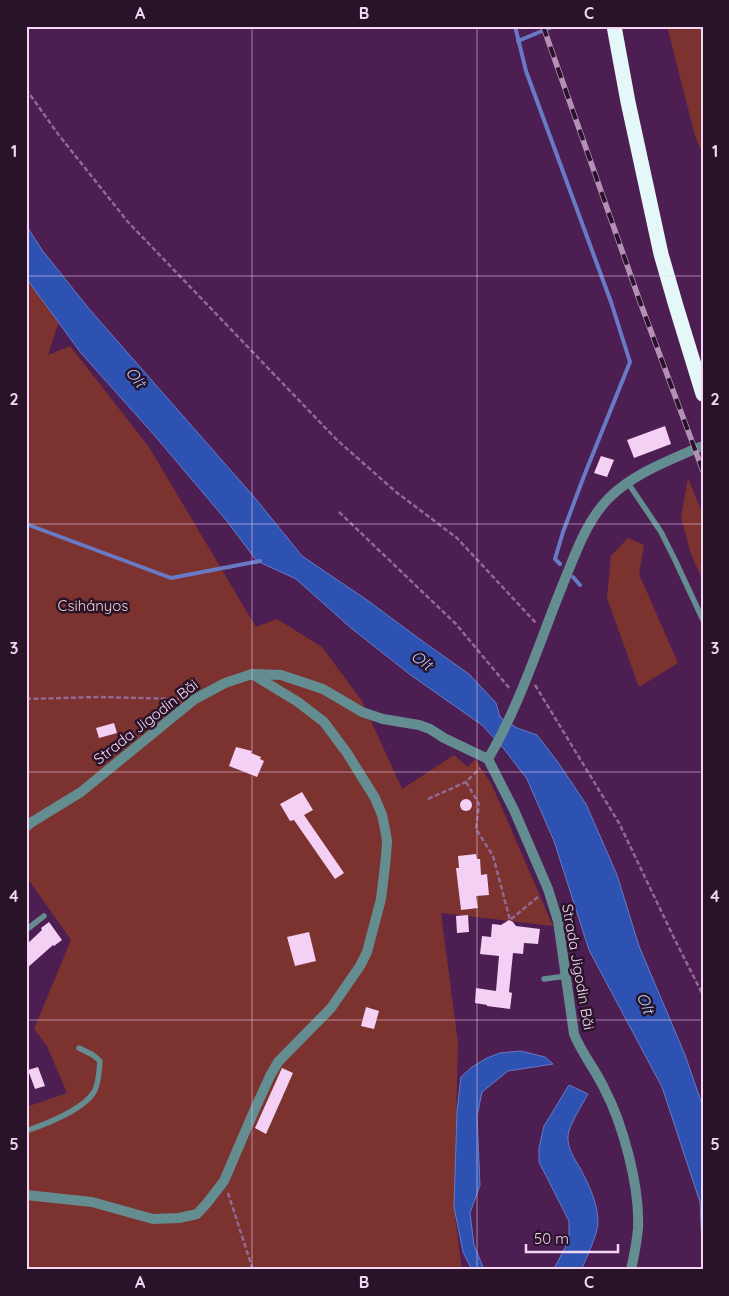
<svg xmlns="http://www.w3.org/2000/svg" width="729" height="1296" font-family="Quicksand,sans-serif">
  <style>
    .green { fill: #7c322f }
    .water { fill: #2d52b2; stroke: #687ac6 }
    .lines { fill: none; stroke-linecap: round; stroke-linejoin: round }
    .stream { stroke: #687ac6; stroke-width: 4 }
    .building { fill: #f4d0f5 }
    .path { stroke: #916994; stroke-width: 2.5; stroke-dasharray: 5 2.5; stroke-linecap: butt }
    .lane { stroke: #648d91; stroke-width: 5.5 }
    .street { stroke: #648d91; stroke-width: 10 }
    .highway { stroke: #e4f7f9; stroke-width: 15 }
    .rail-casing { stroke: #b490b6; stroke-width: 5.5 }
    .rail { stroke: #281329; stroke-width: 4; stroke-dasharray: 11; stroke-linecap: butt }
    .grid { fill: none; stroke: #f3d6f4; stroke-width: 1; stroke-opacity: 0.55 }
    .labels { text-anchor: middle; stroke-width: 5; stroke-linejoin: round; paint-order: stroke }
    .park-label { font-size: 15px; fill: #edccc9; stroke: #281329 }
    .street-label { font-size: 15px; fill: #f3d6f4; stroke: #281329 }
    .water-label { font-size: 16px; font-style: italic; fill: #b4ccfe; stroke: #281329 }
    .neatline { fill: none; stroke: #f3d6f4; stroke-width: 2 }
    .grid-label { font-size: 16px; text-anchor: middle; font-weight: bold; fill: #f3d6f4 }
  </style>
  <rect width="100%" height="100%" fill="#4d1e51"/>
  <g class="green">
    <path d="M667,26H703V155L695,136Z"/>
    <path d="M26,273L60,318L48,355L70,346L149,447L256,627L277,619L322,647L362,701L402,789L454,755L468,767L475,759L492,785L553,926L441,913L458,1043L454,1207L462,1270H386L385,1266L367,1270H26V1107L67,1093L47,1046L34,1029L71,940L26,876Z"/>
    <path d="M688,478L703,515V581L691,554L681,517Z"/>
    <path d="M628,538L644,545L639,574L678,663L639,687L607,598L611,556Z"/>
  </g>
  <g class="water">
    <path d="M26,225L42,250L90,310L255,498L302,556L367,600L425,643L469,674L496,703L500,717L517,728L537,735L557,761L586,804L617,875L639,946L685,1055L703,1107V1270L700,1202L662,1087L589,950L554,841L527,779L504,749L482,725L412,676L351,628L296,579L257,561L226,520L155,436L81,353L26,278Z"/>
    <path d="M521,1051L545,1057L553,1064L508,1071L482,1092L477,1116L480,1185L470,1213L474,1245L483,1267L485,1270H472L463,1252L454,1207L457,1111L461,1077L472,1067L487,1058L500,1053Z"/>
    <path d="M569,1085L588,1094C583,1103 568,1127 568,1136C567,1147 574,1158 580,1168C589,1185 598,1203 598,1223C598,1233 586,1259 581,1270H548L555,1267L569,1240V1221L539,1162V1148L544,1126Z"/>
  </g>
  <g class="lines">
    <g class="stream">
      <path d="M515,26L526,71L611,302L630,362L584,476L563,532L555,559L560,564"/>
      <path d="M518,41L554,26"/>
      <path d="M26,524L171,578L260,561"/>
      <path d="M573,577L580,585"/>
    </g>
  </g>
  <g class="building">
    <path d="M665,426L671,444L634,458L627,440Z"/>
    <path d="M601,456L614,460L607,477L594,473Z"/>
    <path d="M114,723L117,733L99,738L96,728Z"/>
    <path d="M236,747L252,751L251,753L261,757L260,759L264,761L257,777L229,766Z"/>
    <path d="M302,792L313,810L304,815L344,873L335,879L294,820L290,821L280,804Z"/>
    <circle cx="466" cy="805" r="6"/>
    <path d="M476,854L477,859H480L481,875L487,874L489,895L476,896L478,908L461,910L456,868H459L458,856Z"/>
    <path d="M468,915L469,932L457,933L456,916Z"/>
    <path d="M509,920L513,922L516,926L540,929L538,944L524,943L523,954L513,953L509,992L512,993L510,1009L487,1006V1005L475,1003L476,988L496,991L499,956L480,954L482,936L491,937L492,924L501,925Z"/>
    <path d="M49,922L62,940L54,946L53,945L26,969V945L42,930L41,928Z"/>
    <path d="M309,932L316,961L295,966L287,937Z"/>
    <path d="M366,1007L379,1011L374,1029L361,1026Z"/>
    <path d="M38,1067L45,1086L35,1089L28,1070Z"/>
    <path d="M282,1068L293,1073L266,1134L255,1128Z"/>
  </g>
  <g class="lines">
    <g class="path">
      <path d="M26,89L58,134L128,222L337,440L396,492L457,538L536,623"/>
      <path d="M339,512L456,624L510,689"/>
      <path d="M535,685L619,823L675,940L703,995"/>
      <path d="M26,699L99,697L179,699"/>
      <path d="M466,782L479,804L476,829L493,856L510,920L539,896"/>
      <path d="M428,799L466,782L480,768"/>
      <path d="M228,1193L253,1270"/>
    </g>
    <g class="lane">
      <path d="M628,483L661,532L675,560L703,620"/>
      <path d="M26,930L44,916"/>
      <path d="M544,979L566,976"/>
      <path d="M26,1131C46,1124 83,1110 94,1092C99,1083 99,1071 100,1061L93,1055L79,1048"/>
    </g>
    <g class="street">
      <path d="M26,827L32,822L81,792L195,699L225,683L252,674L281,675L323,689L362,712L383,719L419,725L430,729L444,738L488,759"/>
      <path d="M26,1195L92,1202L153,1219L179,1218L197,1214L207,1203L224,1181L254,1111L270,1076L278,1062L331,1008L360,966L367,952L381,899L386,857L387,841L385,829L382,815L375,798L347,753L324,722L298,702L252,674"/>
      <path d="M631,1270C634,1256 637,1242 638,1228C640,1187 623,1124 604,1088C595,1069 582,1054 574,1034L558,921L548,889L514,810L488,759C520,705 539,643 563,584C575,555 586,521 609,498C632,475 665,462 695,449L703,446"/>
    </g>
    <path class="highway" d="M614,26L628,102L661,254L676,306L703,394"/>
    <g class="rail-casing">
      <path id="rail" d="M543,26L639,299L703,471"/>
    </g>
    <use href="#rail" class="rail"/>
  </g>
  <path class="grid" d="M252,26V1270M477,26V1270M26,276H703M26,524H703M26,772H703M26,1020H703"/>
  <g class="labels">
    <g class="park-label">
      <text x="93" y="611">Csihányos</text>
    </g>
    <g class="street-label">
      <text transform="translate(146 722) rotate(-38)" y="5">Strada Jigodin Băi</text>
      <text transform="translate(578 967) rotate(80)" y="5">Strada Jigodin Băi</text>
    </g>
    <g class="water-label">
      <text transform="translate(136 377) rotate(51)" y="6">Olt</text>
      <text transform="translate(422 660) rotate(36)" y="6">Olt</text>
      <text transform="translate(646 1003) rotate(69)" y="6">Olt</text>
    </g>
  </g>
  <rect width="729" height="1296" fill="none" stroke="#281329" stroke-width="55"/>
  <path d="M526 1244v8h92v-8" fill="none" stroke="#f3d6f4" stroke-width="2.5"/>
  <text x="534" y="1244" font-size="15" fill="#f3d6f4" stroke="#281329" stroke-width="4" paint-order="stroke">50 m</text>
  <rect x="28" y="28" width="674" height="1240" class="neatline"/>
  <g class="grid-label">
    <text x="140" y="19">A</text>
    <text x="364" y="19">B</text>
    <text x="589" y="19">C</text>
    <text x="14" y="157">1</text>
    <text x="715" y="157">1</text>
    <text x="14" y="405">2</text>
    <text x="715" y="405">2</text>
    <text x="14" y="654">3</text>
    <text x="715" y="654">3</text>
    <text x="14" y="902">4</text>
    <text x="715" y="902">4</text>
    <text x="14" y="1150">5</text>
    <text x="715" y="1150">5</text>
    <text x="140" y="1288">A</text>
    <text x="364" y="1288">B</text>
    <text x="589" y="1288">C</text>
  </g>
</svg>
